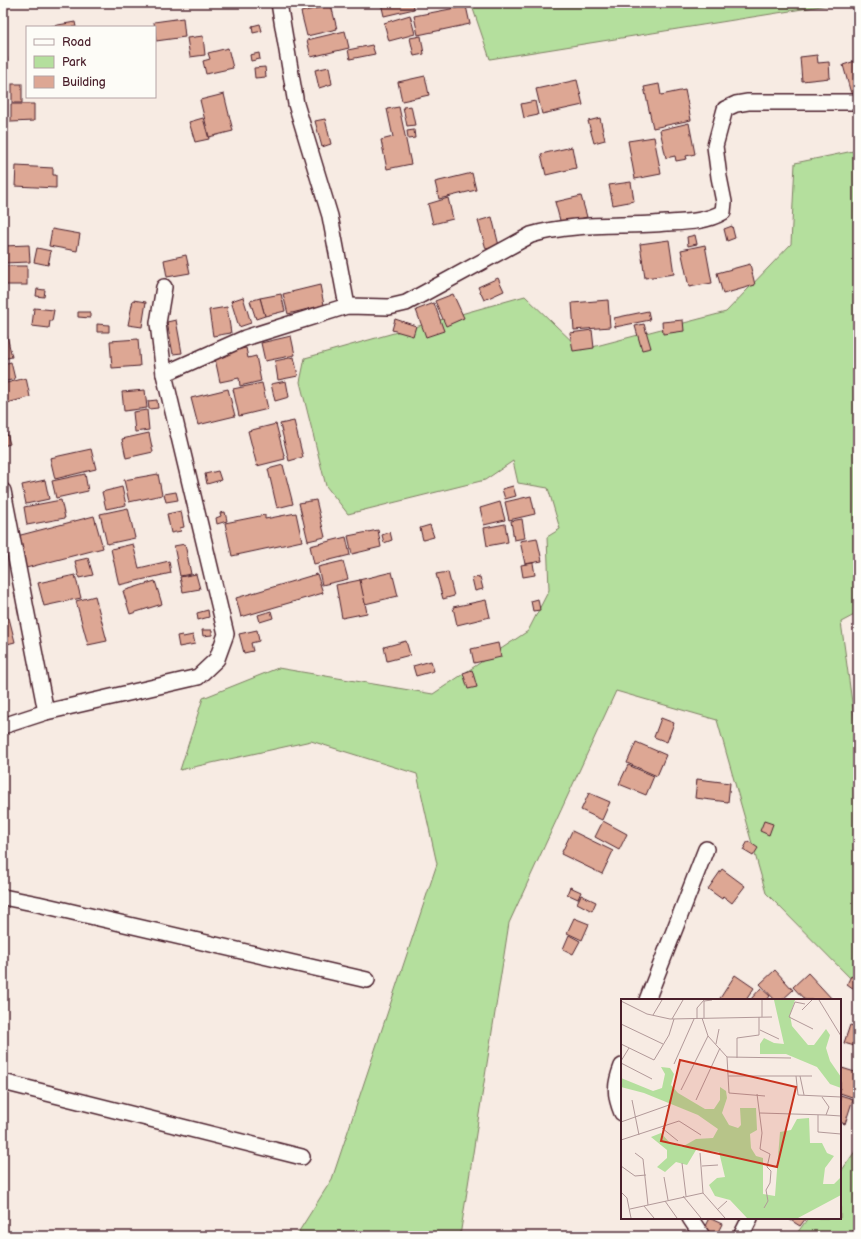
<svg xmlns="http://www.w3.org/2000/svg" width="861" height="1239" font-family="'Balsamiq Sans',sans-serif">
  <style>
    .green { fill: #b4df9d; stroke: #7f7f64 }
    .building { fill: #dda794; stroke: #4a1f2b }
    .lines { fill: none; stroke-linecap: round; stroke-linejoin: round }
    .street-casing { stroke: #4a1f2b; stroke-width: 18 }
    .street { stroke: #fdfcf7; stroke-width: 15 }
    .inset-road { fill: none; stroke: #b29999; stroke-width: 1 }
    .view { fill: #c8321e; fill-opacity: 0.15; stroke: #c8321e; stroke-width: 2 }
    .inset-edge { fill: none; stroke: #4a1f2b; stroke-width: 2 }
  </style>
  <rect width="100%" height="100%" fill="#f7ebe3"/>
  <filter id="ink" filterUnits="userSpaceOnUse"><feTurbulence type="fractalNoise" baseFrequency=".025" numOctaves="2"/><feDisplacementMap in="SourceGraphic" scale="8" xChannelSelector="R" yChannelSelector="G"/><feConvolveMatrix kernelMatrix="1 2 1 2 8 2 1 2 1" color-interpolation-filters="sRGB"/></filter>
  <g filter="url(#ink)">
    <g class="green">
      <path d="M471,3H840L490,59Z"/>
      <path d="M858,150V613L841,622L858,746V986L766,893L717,720L616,691L509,923L460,1236H296L332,1179L437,864L417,774L311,741L180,770L203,698L278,668L433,694L528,631L549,590L547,537L560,529L548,488L518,483L513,461L485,480L348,514L326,486L300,382L305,358L525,296L581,350L726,312L791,244L795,163Z"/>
      <path d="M858,1147V1236H795L808,1218H840V1173Z"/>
    </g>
    <g class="building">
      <path d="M381,3H413L414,9L384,16Z"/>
      <path d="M766,3H781L780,7Z"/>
      <path d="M331,5L337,29L307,36L301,12Z"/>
      <path d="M466,6L470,24L418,35L414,16Z"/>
      <path d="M410,15L415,34L389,41L384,23Z"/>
      <path d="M183,18L185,37L156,41L154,22Z"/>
      <path d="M75,22L76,27H47Z"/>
      <path d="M260,24L262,31L253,33L252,26Z"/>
      <path d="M345,31L349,48L311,57L307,40Z"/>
      <path d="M203,36L205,55L190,57L187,38Z"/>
      <path d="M421,36L424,54L414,56L410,38Z"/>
      <path d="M372,45L375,54L350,59L348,50Z"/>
      <path d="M228,48L233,68L206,74L203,61L210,59L208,53Z"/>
      <path d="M259,53L260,59L251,61L250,55Z"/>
      <path d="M817,55L818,63L829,62L830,78L802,81L800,57Z"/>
      <rect x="3" y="58" width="4" height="18"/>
      <path d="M858,60V96L852,97L843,65Z"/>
      <path d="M265,67L266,77L255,78L254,68Z"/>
      <path d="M329,67L332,84L319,88L315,70Z"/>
      <path d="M425,76L429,95L402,101L398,82Z"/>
      <path d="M577,80L583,105L542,114L536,89Z"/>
      <rect x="12" y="84" width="10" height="19"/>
      <path d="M659,84L661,95L685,90L691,120L653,128L644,87Z"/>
      <path d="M224,94L233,131L209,137L200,100Z"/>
      <path d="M535,101L538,115L524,118L521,104Z"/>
      <path d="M11,104H34V121L11,122Z"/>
      <path d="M411,106L415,125L407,126L403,107Z"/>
      <path d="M399,107L411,164L387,169L381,140L393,137L387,109Z"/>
      <path d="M203,118L209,139L195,142L189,122Z"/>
      <path d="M600,118L605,140L594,143L588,121Z"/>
      <path d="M325,119L331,144L322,147L315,121Z"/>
      <path d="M689,123L695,154L686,156L687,159L676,161L675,156L666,158L660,130Z"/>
      <path d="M414,130L415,138L408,139L407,131Z"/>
      <path d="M654,137L661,174L635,179L628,141Z"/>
      <path d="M572,147L576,168L546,175L541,154Z"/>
      <path d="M16,166L53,168V175H56V188L15,186Z"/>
      <path d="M472,173L476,190L439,199L435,182Z"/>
      <path d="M631,182L634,201L613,205L609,185Z"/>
      <path d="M581,196L587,217L561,224L555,202Z"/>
      <path d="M448,198L453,219L433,224L428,204Z"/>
      <path d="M492,217L499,246L486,249L478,221Z"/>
      <path d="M732,226L735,238L727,241L724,229Z"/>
      <path d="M52,229L80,234L77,251L49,246Z"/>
      <path d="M695,235L697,244L688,246L687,237Z"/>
      <path d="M669,240L674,274L645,278L640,244Z"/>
      <path d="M29,245L30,262L3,263V246Z"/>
      <path d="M705,245L712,283L689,287L681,250Z"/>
      <path d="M37,248L51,251L48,265L34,262Z"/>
      <path d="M186,255L190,273L167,277L164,260Z"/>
      <path d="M750,264L755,285L723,294L717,273Z"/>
      <rect x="3" y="266" width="24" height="19"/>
      <path d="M498,278L504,291L484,300L478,287Z"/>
      <path d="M320,285L324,305L288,314L283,294Z"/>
      <path d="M37,289L45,290L44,297L36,296Z"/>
      <path d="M281,294L285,311L265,316L260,298Z"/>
      <path d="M453,294L464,318L446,326L435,301Z"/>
      <path d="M243,297L251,323L239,327L231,301Z"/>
      <path d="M260,298L265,316L256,319L250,301Z"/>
      <path d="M133,300L146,302L142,327L128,325Z"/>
      <path d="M608,300L610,327L574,330L572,303Z"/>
      <path d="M434,303L444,331L426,337L416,310Z"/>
      <path d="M227,307L231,333L213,336L209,310Z"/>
      <path d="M34,308L54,310L52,321H50L49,328L32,326Z"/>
      <path d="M648,311L650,320L615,327L614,318Z"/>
      <path d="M78,312H90V318L78,317Z"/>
      <path d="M395,319L416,326L413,336L392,330Z"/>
      <path d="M176,320L182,353L173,354L167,322Z"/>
      <path d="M683,320L684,331L663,334L662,322Z"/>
      <path d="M97,324L109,325V332H97Z"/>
      <path d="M644,324L651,348L642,350L635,326Z"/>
      <path d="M592,330L594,348L573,351L570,333Z"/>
      <path d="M7,336L12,357L3,359V337Z"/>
      <path d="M291,336L295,355L265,361L261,343Z"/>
      <path d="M138,339L140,366L112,368L110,341Z"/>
      <path d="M246,348L248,358L256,356L261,381L240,386L239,378L220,382L214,354Z"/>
      <path d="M294,357L298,376L278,380L275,361Z"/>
      <path d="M11,362L15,379L3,382V364Z"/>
      <path d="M26,378L30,397L3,404V384Z"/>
      <path d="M286,381L289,397L275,401L271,384Z"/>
      <path d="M262,383L268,409L239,416L233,389Z"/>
      <path d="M228,389L235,416L198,425L191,398Z"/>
      <path d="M145,390L147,408L124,411L122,392Z"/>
      <path d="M157,400L158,408L149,409L148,401Z"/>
      <path d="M147,410L149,430L135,432L133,412Z"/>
      <path d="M3,420L10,444L3,446Z"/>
      <path d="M294,421L303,457L289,461L280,424Z"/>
      <path d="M276,424L285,459L257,466L248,431Z"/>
      <path d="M149,433L153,452L126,458L122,439Z"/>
      <path d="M91,449L96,469L55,479L50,458Z"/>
      <path d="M283,465L293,504L277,508L268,469Z"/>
      <path d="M218,471L221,480L207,484L205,474Z"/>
      <path d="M85,474L88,491L56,498L52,481Z"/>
      <path d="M158,474L162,495L129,502L124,480Z"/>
      <path d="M45,480L49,499L26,504L22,485Z"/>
      <path d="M513,486L516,496L505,499L502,489Z"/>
      <path d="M122,487L126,505L106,509L102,492Z"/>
      <path d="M176,492L178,500L166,502L164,494Z"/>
      <path d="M531,496L535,514L509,520L505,502Z"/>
      <path d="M61,500L65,518L27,525L24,507Z"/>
      <path d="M316,500L325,537L308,541L299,503Z"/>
      <path d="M500,502L505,520L484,525L480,508Z"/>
      <path d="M128,508L135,538L107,544L100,514Z"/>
      <path d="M181,511L184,527L180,528L181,531L171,533L167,514Z"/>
      <path d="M225,512L227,521L217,524L216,518L221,516L220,513Z"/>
      <path d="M296,513L302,541L232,556L225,523L265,515V519Z"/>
      <path d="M94,516L103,548L26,568L17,536Z"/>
      <path d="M522,519L525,538L514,540L511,521Z"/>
      <path d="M505,524L508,542L487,546L484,528Z"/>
      <path d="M430,525L434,537L423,540L420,528Z"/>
      <path d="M378,530L381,547L352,554L348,536Z"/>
      <path d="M390,532L392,540L384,543L382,535Z"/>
      <path d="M346,537L350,555L314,564L310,546Z"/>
      <path d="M537,538L542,561L525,564L520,541Z"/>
      <path d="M133,544L139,568L169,561L171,573L119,585L111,549Z"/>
      <path d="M185,544L191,574L180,576L174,546Z"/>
      <path d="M88,558L93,575L79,578L75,561Z"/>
      <path d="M343,561L348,579L322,585L318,567Z"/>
      <path d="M533,563L535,575L523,577L521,565Z"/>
      <path d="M392,572L398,596L365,604L359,580Z"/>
      <path d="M448,572L454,596L443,599L436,574Z"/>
      <path d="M196,574L200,589L183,592L180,577Z"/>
      <path d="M317,574L323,593L241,617L236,598Z"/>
      <path d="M75,575L81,598L44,606L38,583Z"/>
      <path d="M480,577L483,589L475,591L472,578Z"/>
      <path d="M360,580L367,613L342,618L336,585Z"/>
      <path d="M155,581L162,604L130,614L123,591Z"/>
      <path d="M95,596L107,641L88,645L76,601Z"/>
      <path d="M538,599L540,610L533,611L531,601Z"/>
      <path d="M486,600L490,617L457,625L453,607Z"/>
      <path d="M208,610L209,617L198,620L197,613Z"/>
      <path d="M271,611L273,618L260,622L258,615Z"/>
      <path d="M9,618L15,642L3,645V619Z"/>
      <path d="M202,630H212V635L203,636Z"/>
      <path d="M257,630L259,641L251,643L253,651L244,653L239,634Z"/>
      <path d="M182,635L183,637L193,635L195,644L179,647L177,636Z"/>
      <path d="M406,641L410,655L387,661L384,647Z"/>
      <path d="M498,643L501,657L474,663L471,649Z"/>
      <path d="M431,661L434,671L416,676L413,666Z"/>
      <path d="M472,670L477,687L468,689L463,673Z"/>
      <path d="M661,718L674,723L667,742L654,737Z"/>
      <path d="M636,742L666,755L657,776L627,763Z"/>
      <path d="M628,765L654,776L646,795L619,784Z"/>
      <path d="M697,779L730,783L728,802L695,798Z"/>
      <path d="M589,793L610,802L602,820L581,810Z"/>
      <path d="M603,821L627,834L619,850L595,837Z"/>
      <path d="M764,821L773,824L769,835L760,831Z"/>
      <path d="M572,831L613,851L602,874L561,854Z"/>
      <path d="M748,841L758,848L753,856L743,850Z"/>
      <path d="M722,869L745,886L732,903L723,896L722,899L708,889Z"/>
      <path d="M570,887L581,892L578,899L567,894Z"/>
      <path d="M581,895L596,902L592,911L577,903Z"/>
      <path d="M574,918L589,924L582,940L567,933Z"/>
      <path d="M569,935L580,941L573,954L563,949Z"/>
      <path d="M775,970L793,990L782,1000H775L760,984Z"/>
      <path d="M808,973L833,1000H805L793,987Z"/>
      <path d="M735,975L754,988L746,1000H719Z"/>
      <path d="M851,976L858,980L854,989L847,984Z"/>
      <path d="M761,988L770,996L767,1000H750Z"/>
      <path d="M850,1025L858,1027V1047L844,1043Z"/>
      <path d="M842,1068L858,1073V1090L855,1098L840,1093V1075Z"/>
      <path d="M840,1095L853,1099L845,1124L840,1122Z"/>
      <path d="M709,1218L722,1224L716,1236L703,1230Z"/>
      <path d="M787,1218H806L800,1226Z"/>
    </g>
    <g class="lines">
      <g class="street-casing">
        <g id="street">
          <path d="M279,3L296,104L330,216L347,306"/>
          <path d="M164,374L245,338L347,306L389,307L406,303L531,235C575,222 622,227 667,223C687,222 706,222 723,212L724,202L719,177L715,146L725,109L736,104L748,102H858"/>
          <path d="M3,491L46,712"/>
          <path d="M3,726L46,712L198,677L217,659L218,656L226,634L164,374L158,323L164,287"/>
          <path d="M3,897L38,904L367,980"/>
          <path d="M647,1000L706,849"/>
          <path d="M622,1066C615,1084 614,1094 622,1113"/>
          <path d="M3,1082L302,1157"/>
          <path d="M690,1218L702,1236"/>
          <path d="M741,1236L750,1218"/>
        </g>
      </g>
      <use href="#street" class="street"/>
    </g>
  </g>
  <g transform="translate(621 999)">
    <rect width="220" height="220" fill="#f7ebe3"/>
    <path d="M153,1H174L169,16L171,27L187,46H193L205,30L209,36L205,49L209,62L220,78V89L209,85L196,68L165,55H139V45L143,39L153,44L163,45ZM40,68L49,69L53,75L50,86L57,94L84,110H93L99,101V88L105,92L106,99L101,114L108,126L117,129L120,126L119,109H135L136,131L129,135L130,149L135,157L142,159V195L154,197L159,133L170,131L176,120L188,119L189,144H201L206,154L213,157L204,169L202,185H213L220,178V196L177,219H126L109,201L94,197L88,186L96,179L104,178L98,153L75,151L66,166L55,163L44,173L36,168L46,159V151L30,138L40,134L49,144L61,148L75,140L92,139L97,130L77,116L23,94L0,88V79L32,92L41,89L44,75Z" fill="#b4df9d"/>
    <path class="inset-road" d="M198,1L220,37M0,2L26,15L49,20L151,18M184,5L174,3L168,18L192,30M181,11L191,1M32,16L41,1M141,18V1M81,19L87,37L106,58L108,94L144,97M83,19V2L91,1M51,20L62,1M76,20V9L83,1M0,25L42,45M139,31L158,40M0,45L33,61L48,36L53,20M95,45L98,30M106,58L170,59M116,59V39L138,36V18M0,62L8,49M0,64L31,80M53,65L73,20M107,77H191M175,77L177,96L220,98M179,77L183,96M60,91L87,37M136,95L141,134L139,150L149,155L146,168L150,172L149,184L145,191L147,202L143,209M201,98L208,108L205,116L220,117M11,101L18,136M75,101L99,49M139,114L205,116M197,116V133L220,135M0,123L48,106M41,129L57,142M0,141L58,122L80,136M14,154L22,160L27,206M79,154L82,194M61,164L65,197M0,167L14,177L25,176M81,167L97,166M43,178L47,201M0,193L6,199L10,219M62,197L80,219M44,202L56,219M23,207L33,219M9,210L82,194L104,219M96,211L106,202"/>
    <path class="view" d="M59,61L175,88L156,168L40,142Z"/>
    <rect width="220" height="220" class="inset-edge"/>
  </g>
  <rect width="861" height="1239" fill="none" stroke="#fdfcf7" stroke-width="16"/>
  <rect x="8" y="8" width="845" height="1223" fill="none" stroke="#4a1f2b" stroke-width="1.5" filter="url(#ink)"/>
  <rect x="26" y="26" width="130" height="72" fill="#fdfcf7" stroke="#b5a4a5"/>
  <rect x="34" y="39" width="20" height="6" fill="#fdfcf7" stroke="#b5a4a5"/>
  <text x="62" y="46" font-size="12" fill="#4a1f2b">Road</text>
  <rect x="34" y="56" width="20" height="12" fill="#b4df9d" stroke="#b5a4a5"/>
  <text x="62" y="66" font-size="12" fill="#4a1f2b">Park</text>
  <rect x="34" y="76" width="20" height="12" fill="#dda794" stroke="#b5a4a5"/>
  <text x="62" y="86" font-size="12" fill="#4a1f2b">Building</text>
</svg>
